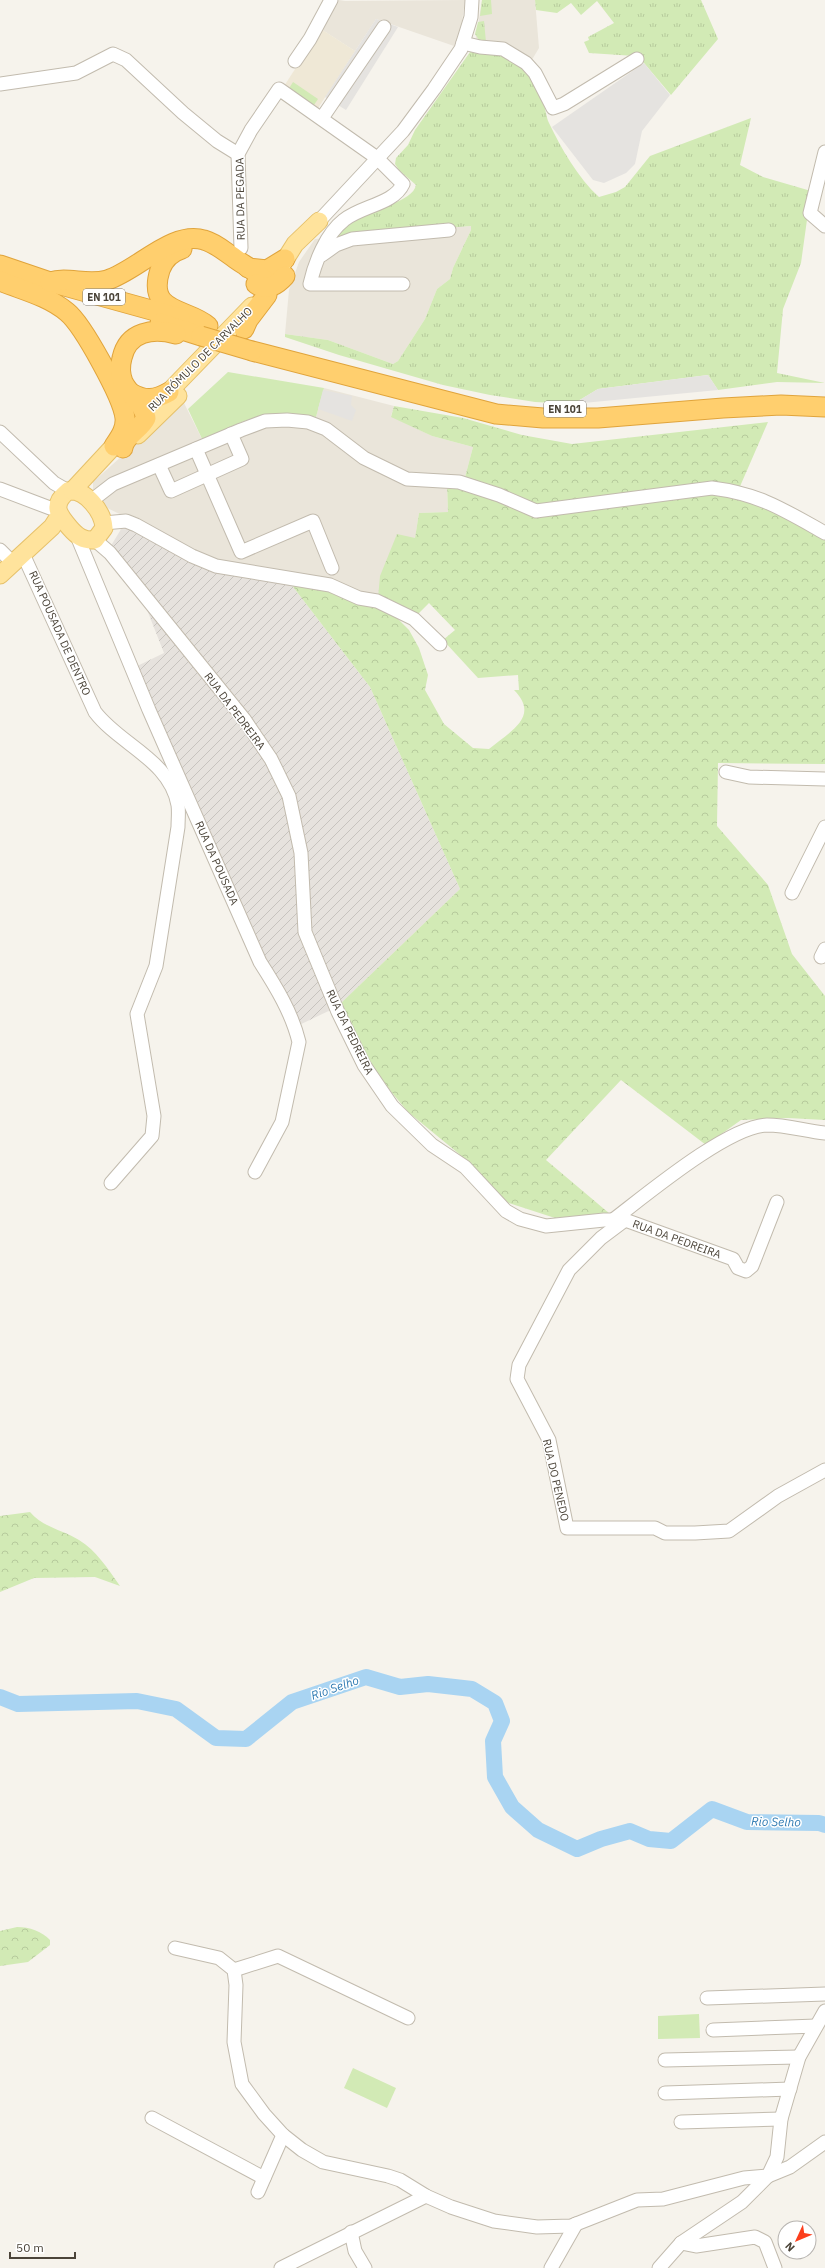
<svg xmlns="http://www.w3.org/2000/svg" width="825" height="2268" font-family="'IBM Plex Sans',sans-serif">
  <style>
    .residential { fill: #eae5da }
    .industrial { fill: url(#industrial-furrows) }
    .education { fill: #efe8d6 }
    .grass { fill: url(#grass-tufts) }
    .forest { fill: url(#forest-crowns) }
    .park { fill: #d2eab5 }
    .parking { fill: #e5e3e0 }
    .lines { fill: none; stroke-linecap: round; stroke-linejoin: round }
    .river { stroke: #a9d4f2; stroke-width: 16 }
    .minor-casing { stroke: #c2bbae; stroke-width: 15 }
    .major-casing { stroke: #e6c16a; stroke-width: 19 }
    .highway-casing { stroke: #e0a43c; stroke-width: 21 }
    .minor { stroke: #fff; stroke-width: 13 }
    .major { stroke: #ffe39c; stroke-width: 17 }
    .highway { stroke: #ffcf6e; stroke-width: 19 }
    .highway-bridge-casing { stroke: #e0a43c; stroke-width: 21; stroke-linecap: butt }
    .highway-bridge { stroke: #ffcf6e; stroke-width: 19 }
    .labels { text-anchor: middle; stroke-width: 3; stroke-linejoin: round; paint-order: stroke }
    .shield { fill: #fff; stroke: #817c74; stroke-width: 1 }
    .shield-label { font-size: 10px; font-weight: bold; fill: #4b4439 }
    .street-label { font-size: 11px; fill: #4b4439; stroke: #fff }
    .water-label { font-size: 12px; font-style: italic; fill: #2e7ab2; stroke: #fff }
  </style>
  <defs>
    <pattern id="industrial-furrows" width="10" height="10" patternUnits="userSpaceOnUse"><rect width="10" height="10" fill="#e6e2dd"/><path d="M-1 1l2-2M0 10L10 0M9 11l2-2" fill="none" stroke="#c7c3be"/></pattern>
    <pattern id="grass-tufts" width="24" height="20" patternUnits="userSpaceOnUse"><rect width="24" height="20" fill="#d2eab5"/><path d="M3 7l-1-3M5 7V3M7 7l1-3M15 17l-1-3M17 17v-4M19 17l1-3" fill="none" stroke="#b6ca9c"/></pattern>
    <pattern id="forest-crowns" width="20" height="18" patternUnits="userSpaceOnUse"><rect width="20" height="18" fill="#d2eab5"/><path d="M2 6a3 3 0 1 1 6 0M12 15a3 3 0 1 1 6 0" fill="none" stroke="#b6ca9c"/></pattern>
  </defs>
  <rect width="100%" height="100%" fill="#f6f3ec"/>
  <g class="residential">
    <path d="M339,0L345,1L465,0L461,28L454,46L376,19L355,51L321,29Z"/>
    <path d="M482,0H535L539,48L530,63L513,47L479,41L476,38Z"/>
    <path d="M471,226V230L453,268L450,279L437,289L425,319L398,361L393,364L328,340L285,334L289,290L299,262L315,239Z"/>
    <path d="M324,388L394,406L391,416L432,436L473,447L464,481L447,483L448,512L419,513L415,538L378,598L212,559L99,504L93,489V482L183,401L203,441L253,417L278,413H301L316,417Z"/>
  </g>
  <path class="industrial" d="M126,521L192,556L287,579L370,687L460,889L337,1007L295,1027L131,669L164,653L138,587L109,549Z"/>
  <path class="education" d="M321,29L355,51L311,119L277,97Z"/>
  <g class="grass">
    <path d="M482,0H491L492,14L480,16Z"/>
    <path d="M535,0H701L718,39L671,95L644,63L635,56L589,53L584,42L589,40L588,37L614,23L597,1L581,15L571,3L557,13L536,10Z"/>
    <path d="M484,21L486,42L479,40L475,34L478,22Z"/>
    <path d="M470,52C513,53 527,62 543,103C546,109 546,117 549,123C561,148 578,178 599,197L616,192L625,187L650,156L751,118L740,165L763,177L811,191L801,263L783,309L777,373L825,383L777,382L718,390L708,375L598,389L573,404L535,402L490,395L443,385L339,355L285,337V334L328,340L393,364L398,361L425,319L437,289L450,279L453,268L471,230V226L333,237C340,230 349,222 358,217C372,209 413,202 416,185L399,170L395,164L396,158L408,145L415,130Z"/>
  </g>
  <g class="forest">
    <path d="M394,406L463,418L522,435L572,444L768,422L738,491L825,533V764L718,763L717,826L768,885L792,954L825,996V1120L788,1118L741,1120L706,1145L621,1080L546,1160L610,1214L555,1218L506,1202L458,1153L408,1112L378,1076L340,1004L460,889L370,687L287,579L386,607L409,630L419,648L428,675L425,690L444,724L473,748L489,749C509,732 541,717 514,690H519L518,675L478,678L443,640L455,630L429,603L416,616L378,598L380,576L397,534L415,538L419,513L448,512L447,483L464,481L473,447L432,436L391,417Z"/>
    <path d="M30,1512C42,1527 63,1530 79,1540C96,1550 108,1569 120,1586L95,1577L34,1578L0,1592V1516Z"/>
    <path d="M17,1927C30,1927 41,1931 50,1940V1945L28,1962L0,1966V1931Z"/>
  </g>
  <g class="park">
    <path d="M293,82L318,99L308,114L283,98Z"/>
    <path d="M228,372L324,388L316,417C271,406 242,420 203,441L188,409Z"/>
    <path d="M699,2014L700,2038L658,2039V2016Z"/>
    <path d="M353,2068L396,2088L387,2108L344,2088Z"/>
  </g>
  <g class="parking">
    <path d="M376,19L398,27L346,110L325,97Z"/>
    <path d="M644,63L670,95L642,131L635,164L626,173L604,183L593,180L552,127Z"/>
    <path d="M708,375L718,390L573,404L598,389Z"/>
    <path d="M323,390L352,396L351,405L356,410L352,421L318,409Z"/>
  </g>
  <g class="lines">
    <path class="river" d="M0,1697L18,1704L137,1701L176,1709L216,1738L246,1739L292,1702L366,1677L400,1687L428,1684L472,1689L495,1703L502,1721L493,1741L495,1777L512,1807L538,1830L577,1849L601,1839L630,1831L649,1839L671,1841L712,1809L747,1822L819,1823L825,1825"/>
    <g class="minor-casing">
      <g id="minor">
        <path d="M463,43L480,47L503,49L526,63L535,73L553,108L564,104L637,59"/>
        <path d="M295,61L310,39L331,0"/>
        <path d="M0,84L76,73L113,54L126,60L183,113L217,141L238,154"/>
        <path d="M322,118L384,27"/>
        <path d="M825,152L810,213L825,226"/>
        <path d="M319,221L403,131L434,89L461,49L471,17L472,0"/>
        <path d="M241,248L238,154L251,130L279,89L377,158L403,184C394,204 361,206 344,220C326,234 315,262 310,284H403"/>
        <path d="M322,255L336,245L352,239L449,230"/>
        <path d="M0,432L54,483L68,491"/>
        <path d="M196,449L241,552L313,521L332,568"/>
        <path d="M159,465L171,491L242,459L231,434"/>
        <path d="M0,489L50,508L58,509"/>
        <path d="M91,501L113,484L241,430L265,421L287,420L308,422L326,429L364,458L407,479L459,482L499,495L536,511L712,488C760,494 784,510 825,533"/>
        <path d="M104,523L126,521L136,525L192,556L216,566L330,585L359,598L377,601L414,619L440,644"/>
        <path d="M77,536L149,710L260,962C276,987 292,1013 299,1042L282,1122L255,1172"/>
        <path d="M95,540L110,553L244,719L271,759L289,796L301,853L305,932L338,1012L364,1065L392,1106L432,1145L465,1167L506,1211L520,1219L546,1226L604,1220H625L733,1259L738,1268L746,1271L752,1266L777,1202"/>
        <path d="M0,550L13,563"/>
        <path d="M23,554L95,712C120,745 170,760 178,805C179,812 178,820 178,827L156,966L137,1014L154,1116L152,1136L111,1183"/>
        <path d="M726,772L749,777L825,779"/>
        <path d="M792,893L825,827"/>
        <path d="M821,957L825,949"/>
        <path d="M613,1220C646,1195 728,1126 767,1125C786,1125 806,1131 825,1133"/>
        <path d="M625,1220L601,1238L569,1270L519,1365L517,1379L549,1440L567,1528H655L665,1533H695L729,1531L778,1496L825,1470"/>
        <path d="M175,1948L219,1958L234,1970L236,1985L234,2042L242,2084L264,2114L283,2135L302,2150L323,2162L388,2176L400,2180L426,2196L451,2207L494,2221L537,2227L571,2226L637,2200L663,2199L744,2178L768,2176L790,2167L825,2142"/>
        <path d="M234,1970L278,1956L408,2018"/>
        <path d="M707,1998L825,1994"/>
        <path d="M713,2030L816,2026"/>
        <path d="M665,2060L799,2057"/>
        <path d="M665,2093L790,2089"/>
        <path d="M152,2118L264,2178"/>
        <path d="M681,2122L781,2119"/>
        <path d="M258,2192L283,2135"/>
        <path d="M351,2232L355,2251L365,2268"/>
        <path d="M681,2243L696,2246L755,2237L765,2242L775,2268"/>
        <path d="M281,2268L426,2196"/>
        <path d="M551,2268L576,2224"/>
        <path d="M659,2268L681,2243L742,2202L768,2176L777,2157L781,2119L799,2057L825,2011"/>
      </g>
    </g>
    <g class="major-casing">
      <g id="major">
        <path d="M278,271L295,244L319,221"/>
        <path d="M159,402L252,306"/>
        <path d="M138,435L178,396"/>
        <path d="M68,491C86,489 103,512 104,528L95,540C83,541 77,536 70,528C58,514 51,505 68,491Z"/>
        <path d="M72,491L124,435"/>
        <path d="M0,575L52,527L59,516"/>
      </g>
    </g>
    <g class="highway-casing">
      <g id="highway">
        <path d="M182,249C172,252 164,259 160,270C146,314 188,308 208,326"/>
        <path d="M0,265L50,282L180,318"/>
        <path d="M248,268L267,270L285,259"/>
        <path d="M0,281C22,290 48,296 67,312C83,325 123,398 125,418C126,429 120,437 114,446"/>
        <path d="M50,282C68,276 87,286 107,280C137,271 172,230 204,240C215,243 224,251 233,257C243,265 259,272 267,283V295L248,320L244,329"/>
        <path d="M256,284C267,292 278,284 285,276"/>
        <path d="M160,323L201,336"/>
        <path d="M252,351L496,414L543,418H598L723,408L781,405L825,407"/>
        <path d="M131,393C145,401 155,400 169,392"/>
        <path d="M123,448C124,436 141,429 146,418C142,401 130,396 123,382C120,374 120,365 122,358C128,331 153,328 176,334"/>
      </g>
    </g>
    <use href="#minor" class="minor"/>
    <use href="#major" class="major"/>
    <use href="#highway" class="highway"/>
    <g class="highway-bridge-casing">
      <path id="highway-bridge" d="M201,336L252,351"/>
    </g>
    <use href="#highway-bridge" class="highway-bridge"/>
  </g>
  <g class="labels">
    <g class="shield">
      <rect x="83" y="289" width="42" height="16" rx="3"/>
      <rect x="544" y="401" width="42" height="16" rx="3"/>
    </g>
    <g class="shield-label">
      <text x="104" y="301">EN 101</text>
      <text x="565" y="413">EN 101</text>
    </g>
    <g class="street-label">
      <text transform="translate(240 199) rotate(-91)" y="4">RUA DA PEGADA</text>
      <text transform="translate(200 359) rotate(-45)" y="4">RUA RÓMULO DE CARVALHO</text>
      <text transform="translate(60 633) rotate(66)" y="4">RUA POUSADA DE DENTRO</text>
      <text transform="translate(235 711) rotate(53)" y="4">RUA DA PEDREIRA</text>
      <text transform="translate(217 863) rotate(66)" y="4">RUA DA POUSADA</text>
      <text transform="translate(350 1032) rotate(64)" y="4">RUA DA PEDREIRA</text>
      <text transform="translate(677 1239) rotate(20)" y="4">RUA DA PEDREIRA</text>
      <text transform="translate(556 1480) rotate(77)" y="4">RUA DO PENEDO</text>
    </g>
    <g class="water-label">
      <text transform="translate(335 1688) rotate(-19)" y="4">Rio Selho</text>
      <text transform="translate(776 1822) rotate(1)" y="4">Rio Selho</text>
    </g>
  </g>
  <g transform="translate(797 2240) rotate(226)"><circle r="19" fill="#ffffff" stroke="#b7b4b0"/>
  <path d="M0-3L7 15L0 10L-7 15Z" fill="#fc3f1d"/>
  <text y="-6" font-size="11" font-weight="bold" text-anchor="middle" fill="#4b4439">N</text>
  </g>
  <path d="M10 2252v6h65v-6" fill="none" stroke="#4b4439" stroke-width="2"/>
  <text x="16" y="2252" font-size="12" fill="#4b4439" stroke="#ffffff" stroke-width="3" paint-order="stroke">50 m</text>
</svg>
